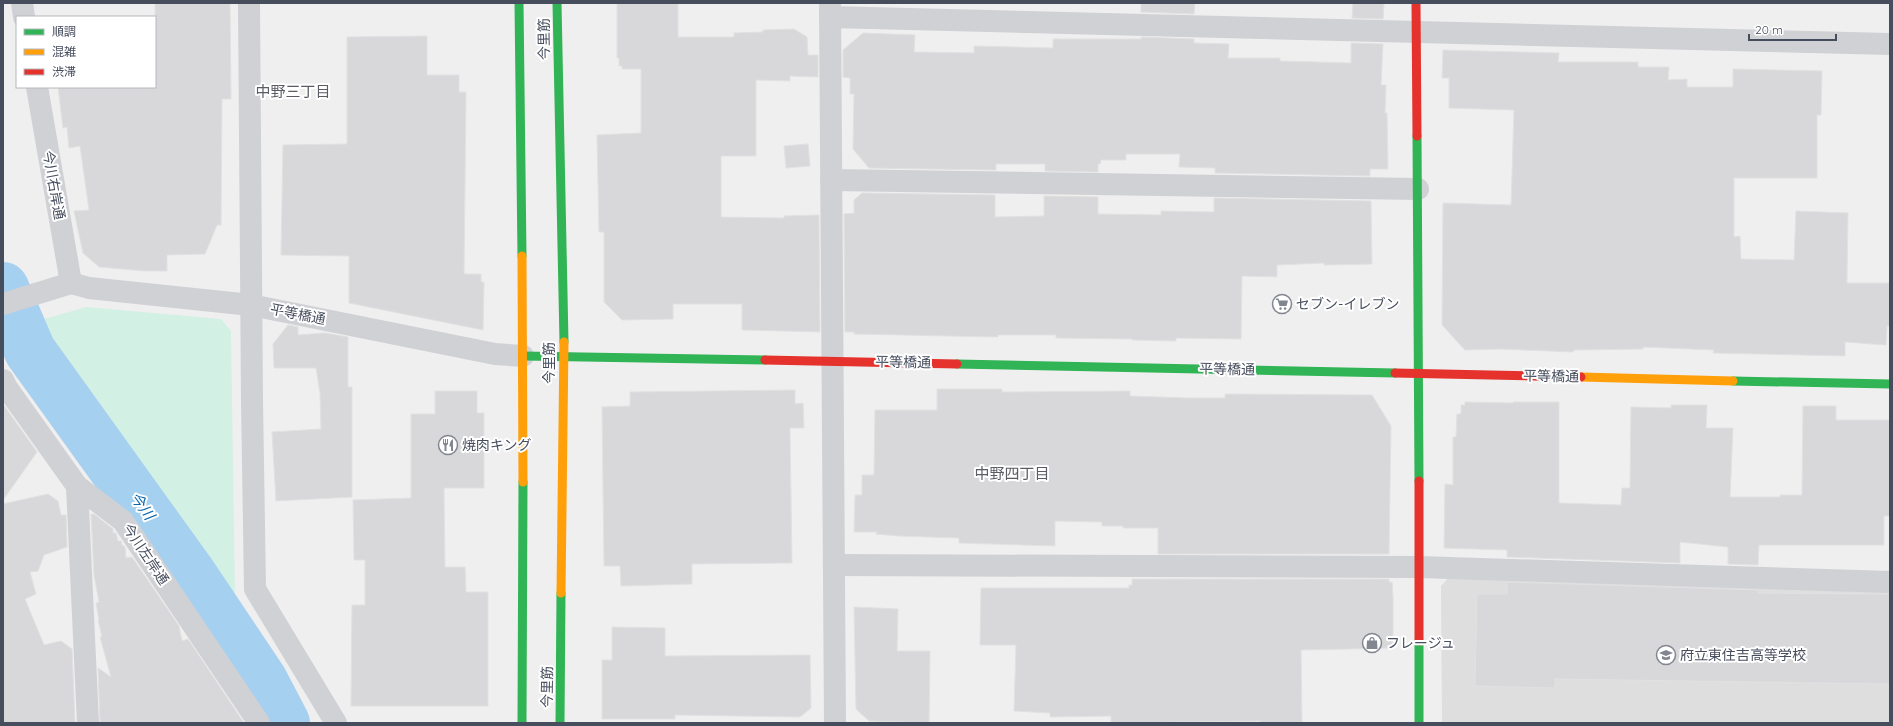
<svg xmlns="http://www.w3.org/2000/svg" width="1893" height="726" font-family="Quicksand,'Noto Sans JP',sans-serif">
  <style>
    .education { fill: #dededf }
    .green { fill: #d3f0e5 }
    .lines { fill: none; stroke-linecap: round; stroke-linejoin: round }
    .river { stroke: #a6d0ef; stroke-width: 52 }
    .building { fill: #d8d8db; stroke: #e1e1e2 }
    .street { stroke: #d0d1d5; stroke-width: 22 }
    .fast { stroke: #30b455; stroke-width: 9 }
    .slow { stroke: #ff9f0a; stroke-width: 9 }
    .jam { stroke: #e5322d; stroke-width: 9 }
    .labels { text-anchor: middle; stroke-width: 4; stroke-linejoin: round; paint-order: stroke }
    .street-label { font-size: 14px; fill: #464d5d; stroke: #fff }
    .poi-label { font-size: 14px; fill: #464d5d; stroke: #fff; text-anchor: start }
    .neighbourhood-label { font-size: 15px; fill: #5b5d64; stroke: #fff }
    .water-label { font-size: 15px; font-style: italic; fill: #0766ae; stroke: #fff }
  </style>
  <rect width="100%" height="100%" fill="#f0efef"/>
  <path class="education" d="M1450,576L1890,587V723H1442L1441,586Z"/>
  <path class="green" d="M86,307L221,319L231,331L235,597L85,394L37,321Z"/>
  <g class="lines">
    <path class="river" d="M3,288L30,351L191,575L262,681L284,723"/>
  </g>
  <g class="building">
    <path d="M155,3H230L231,99H222L221,225H217L205,254L167,255V271H145L99,267L83,253L74,211L89,210L80,146L69,148L67,127L63,128L58,87H155Z"/>
    <path d="M617,3H678V37H734V33L763,32V30L794,29L807,37L808,55H818V77L790,76V81L756,80V156H721V217L784,218V216L819,215L820,332L742,330V304H673V319L622,320L604,302V232H599L597,135L641,133V69H622V66H619V58H617Z"/>
    <path d="M1141,3H1195L1194,14L1141,12Z"/>
    <path d="M1353,3H1384L1383,19L1352,18Z"/>
    <path d="M863,33L915,35L914,52L974,53V46L1053,48V39H1142L1141,37L1194,39V43L1229,44L1228,58H1280V61L1351,63V43L1383,44L1381,85H1386L1385,113H1387L1388,169H1370V176L1215,173V168L1179,167L1180,154H1126V160H1101L1100,164H1098V172L1045,171V164H996V170L869,168L853,149L854,94H850V78L843,77V50Z"/>
    <path d="M427,36V75H459V92H466L464,274H481V282H484L483,330L349,303V256L281,255L283,145L347,144V37Z"/>
    <path d="M1443,50L1559,53L1558,62H1638V67H1669L1668,80L1687,79V87H1733V69L1822,71L1821,115H1817V178H1734V237L1740,236L1741,259L1794,260L1796,211L1848,213L1847,283H1890V326H1887L1886,345L1845,342V356L1713,353L1714,350L1643,347V349L1574,350L1573,352L1498,349L1465,350L1442,325L1443,203L1511,205L1514,110L1449,108V78H1442Z"/>
    <path d="M808,144L810,166L786,168L784,146Z"/>
    <path d="M862,193L995,195V217L1044,216V196L1098,197V214L1161,215V211L1214,212V198L1371,201L1372,264L1324,265V263L1277,265V277L1242,276L1241,339L1176,338V341L1132,340V339L1056,338V335H998V337L854,334V332H845L844,214L854,213V200Z"/>
    <path d="M288,325L298,327V335L325,333L348,337V387H352V497L276,501L272,432L321,429L320,393L316,368H274L273,344Z"/>
    <path d="M937,389H1002V392L1130,391V396L1187,398H1225V394L1372,395L1391,426L1389,554H1158V528H1123V526H1102V522L1055,521V546L959,543V538L898,536L876,534L877,532H854L855,495H862V475H874L875,410H937Z"/>
    <path d="M795,390V404L803,403L804,428H790L792,563L692,564V584L621,586L620,566H604L602,407L630,406V392Z"/>
    <path d="M435,391H477V413H484V488H444L445,567H465L466,592H488V706H351L352,605H365V560H354L353,500L411,498V414H435Z"/>
    <path d="M1465,402L1513,403V402H1559V503L1621,505L1622,488H1630L1631,407L1671,408V405H1707L1706,428H1733L1730,497H1780V495H1802L1803,406H1836V420H1890V516H1884V545H1759L1758,565L1728,564V547L1680,542V563L1507,557V550L1444,548L1445,484L1453,485V437H1456L1457,414H1461V405H1465Z"/>
    <path d="M3,404L37,452L3,500Z"/>
    <path d="M48,494L58,501L61,515H66L67,547L44,555L38,571L30,572L36,594L25,599L44,645L61,641L72,649L75,723H3V504Z"/>
    <path d="M91,514H94L113,529V533H116L118,541H121L122,545L125,547L126,558L132,557L179,626L182,641L188,639L244,723H100L98,668L111,677L100,637H102L98,620H99L96,603L99,602L94,575Z"/>
    <path d="M1132,579H1389V582H1392L1393,597V648L1301,650L1302,723H1260V721L1111,723V716L1050,717V713L1014,711L1016,645H980L981,588H1129V585H1132Z"/>
    <path d="M1507,582L1758,590V593L1890,594V684L1555,679V688L1475,686L1477,594H1507Z"/>
    <path d="M854,607L898,609L897,651H930L929,723L869,721L856,709Z"/>
    <path d="M612,627L665,628V656L810,655L811,708L800,717L675,715V719H602V660H612Z"/>
  </g>
  <g class="lines">
    <g class="street">
      <path d="M22,3L24,17"/>
      <path d="M249,3L252,400L255,589L336,723"/>
      <path d="M830,3L835,723"/>
      <path d="M830,17L1890,44"/>
      <path d="M37,87L71,283"/>
      <path d="M831,180L1418,189"/>
      <path d="M71,283L89,288L251,305L495,354L523,356"/>
      <path d="M3,304L71,283"/>
      <path d="M3,380L7,388L77,486L123,521L259,723"/>
      <path d="M77,486L88,723"/>
      <path d="M834,565L1419,567L1890,582"/>
    </g>
    <g class="fast">
      <path d="M519,3L522,256"/>
      <path d="M557,3L564,342"/>
      <path d="M1417,136L1419,481"/>
      <path d="M523,356L765,360"/>
      <path d="M957,364L1395,373"/>
      <path d="M1733,381L1890,384"/>
      <path d="M1419,641V723"/>
      <path d="M522,723L523,482"/>
      <path d="M560,723L561,593"/>
    </g>
    <g class="slow">
      <path d="M522,256L523,482"/>
      <path d="M1581,377L1733,381"/>
      <path d="M561,593L564,342"/>
    </g>
    <g class="jam">
      <path d="M1416,3L1417,136"/>
      <path d="M765,360L957,364"/>
      <path d="M1395,373L1581,377"/>
      <path d="M1419,481V641"/>
    </g>
  </g>
  <defs>
    <g id="supermarket-ring" transform="scale(1)"><circle r="9.5" fill="#fff" stroke="#828690" stroke-width="1.5"/><path d="M-6-5.5h2.5l.6 2H6L4.5 2H-2.5L-4.4-4H-6ZM-1.5 3.2a1.3 1.3 0 1 0 .1 0ZM3 3.2a1.3 1.3 0 1 0 .1 0Z" fill="#828690"/></g>
    <g id="restaurant-ring" transform="scale(1)"><circle r="9.5" fill="#fff" stroke="#828690" stroke-width="1.5"/><path d="M-5-6h1v4h1v-4h1v4h1v-4h1v5L-1.5 .5V6h-2V.5L-5-1ZM5-6V6H3V1.5H1.5Q1.5-4 5-6Z" fill="#828690"/></g>
    <g id="shop-ring" transform="scale(1)"><circle r="9.5" fill="#fff" stroke="#828690" stroke-width="1.5"/><path d="M-5-2.5h2.3a2.7 3.5 0 0 1 5.4 0H5L5.5 6h-11ZM-1.5-2.5h3a1.5 2.3 0 0 0-3 0Z" fill="#828690"/></g>
    <g id="school-ring" transform="scale(1)"><circle r="9.5" fill="#fff" stroke="#828690" stroke-width="1.5"/><path d="M0-5L7-2L0 1L-7-2ZM-4 1L0 2.5L4 1V4Q0 6-4 4Z" fill="#828690"/></g>
  </defs>
  <g fill-rule="evenodd">
    <use href="#supermarket-ring" x="1282" y="304"/>
    <use href="#restaurant-ring" x="448" y="445"/>
    <use href="#shop-ring" x="1372" y="643"/>
    <use href="#school-ring" x="1666" y="655"/>
  </g>
  <g class="labels">
    <g class="street-label">
      <text transform="translate(544 39) rotate(-91)" y="5">今里筋</text>
      <text transform="translate(54 185) rotate(80)" y="5">今川右岸通</text>
      <text transform="translate(298 314) rotate(11)" y="5">平等橋通</text>
      <text transform="translate(903 362) rotate(1)" y="5">平等橋通</text>
      <text transform="translate(549 363) rotate(-90)" y="5">今里筋</text>
      <text transform="translate(1227 369) rotate(1)" y="5">平等橋通</text>
      <text transform="translate(1551 376) rotate(1)" y="5">平等橋通</text>
      <text transform="translate(146 554) rotate(56)" y="5">今川左岸通</text>
      <text transform="translate(547 687) rotate(-89)" y="5">今里筋</text>
    </g>
    <g class="poi-label">
      <text x="1296" y="309">セブン-イレブン</text>
      <text x="462" y="450">焼肉キング</text>
      <text x="1386" y="648">フレージュ</text>
      <text x="1680" y="660">府立東住吉高等学校</text>
    </g>
    <g class="neighbourhood-label">
      <text x="293" y="97">中野三丁目</text>
      <text x="1012" y="479">中野四丁目</text>
    </g>
    <g class="water-label">
      <text transform="translate(142 506) rotate(54)" y="5">今川</text>
    </g>
  </g>
  <rect width="1893" height="726" fill="none" stroke="#464d5d" stroke-width="8"/>
  <rect x="16" y="16" width="140" height="72" fill="#ffffff" stroke="#b5b8be"/>
  <rect x="24" y="29" width="20" height="6" fill="#30b455" stroke="#b5b8be"/>
  <text x="52" y="36" font-size="12" fill="#464d5d">順調</text>
  <rect x="24" y="49" width="20" height="6" fill="#ff9f0a" stroke="#b5b8be"/>
  <text x="52" y="56" font-size="12" fill="#464d5d">混雑</text>
  <rect x="24" y="69" width="20" height="6" fill="#e5322d" stroke="#b5b8be"/>
  <text x="52" y="76" font-size="12" fill="#464d5d">渋滞</text>
  <path d="M1749 34v6h87v-6" fill="none" stroke="#464d5d" stroke-width="2"/>
  <text x="1755" y="34" font-size="12" fill="#464d5d" stroke="#ffffff" stroke-width="3" paint-order="stroke">20 m</text>
</svg>
